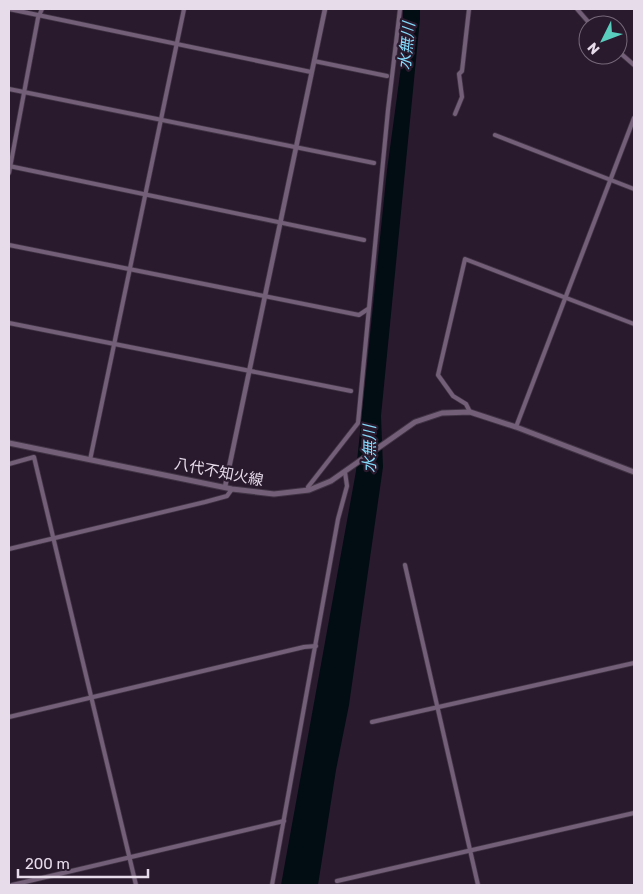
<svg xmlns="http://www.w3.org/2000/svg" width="643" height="894" font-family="Rubik,'Noto Sans JP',sans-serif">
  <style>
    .water { fill: #010d12 }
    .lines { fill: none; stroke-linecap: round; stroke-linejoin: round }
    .minor-casing { stroke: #413445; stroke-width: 5.5 }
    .tertiary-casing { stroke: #413445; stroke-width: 6 }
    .secondary-casing { stroke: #413445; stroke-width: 7 }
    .minor { stroke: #736078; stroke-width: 4 }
    .tertiary { stroke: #736078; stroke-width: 4.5 }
    .secondary { stroke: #736078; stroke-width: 5 }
    .labels { text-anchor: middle; stroke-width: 4.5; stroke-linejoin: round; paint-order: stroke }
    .street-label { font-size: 15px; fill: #e7dcea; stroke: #2a1a2e }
    .water-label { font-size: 16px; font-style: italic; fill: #83dafa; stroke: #2a1a2e }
  </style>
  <rect width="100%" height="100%" fill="#2a1a2e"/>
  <path class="water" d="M403,9H420V19L381,416L383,467L349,705L336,770L318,885H281L356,471L387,170L403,52Z"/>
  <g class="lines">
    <g class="minor-casing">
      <g id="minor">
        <path d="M9,9L311,72"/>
        <path d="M577,9L591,25"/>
        <path d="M618,51L634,65"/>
        <path d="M314,61L387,76"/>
        <path d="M9,89L374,163"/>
        <path d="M455,114L462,97L459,74L462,71L469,9"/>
        <path d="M495,135L634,189"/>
        <path d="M9,166L364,240"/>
        <path d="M9,173L38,18L42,9"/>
        <path d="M9,245L359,315L368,309"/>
        <path d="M9,323L351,391"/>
        <path d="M470,412L466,404L453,396L438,375L465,259L634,324"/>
        <path d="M516,427L634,118"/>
        <path d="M90,460L184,9"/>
        <path d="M9,464L34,457L136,885"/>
        <path d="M309,490L308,487L358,423L388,110L400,9"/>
        <path d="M9,549L205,502L227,496L232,489"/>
        <path d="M405,565L478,885"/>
        <path d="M9,717L304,647L316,646"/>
        <path d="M372,722L634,663"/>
        <path d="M337,881L634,813"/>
        <path d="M12,885L284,821"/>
        <path d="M272,885L338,519L347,486L345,472"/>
      </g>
    </g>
    <g class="tertiary-casing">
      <path id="tertiary" d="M225,487L325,9"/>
    </g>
    <g class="secondary-casing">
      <path id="secondary" d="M9,443L232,489L274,494L309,490L331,481L415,422L442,413L470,412L516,427L634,472"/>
    </g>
    <use href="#minor" class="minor"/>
    <use href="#tertiary" class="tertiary"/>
    <use href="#secondary" class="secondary"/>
  </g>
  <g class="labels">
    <g class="street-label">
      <text transform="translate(219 472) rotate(11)" y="5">八代不知火線</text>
    </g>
    <g class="water-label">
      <text transform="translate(406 46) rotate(-84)" y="6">水無川</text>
      <text transform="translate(369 449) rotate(-90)" y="6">水無川</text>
    </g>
  </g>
  <rect width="643" height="894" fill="none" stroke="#e7dcea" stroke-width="20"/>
  <g transform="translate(603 40) rotate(228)"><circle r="24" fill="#2a1a2e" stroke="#766879"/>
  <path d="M0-4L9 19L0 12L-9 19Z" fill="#59cebf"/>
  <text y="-8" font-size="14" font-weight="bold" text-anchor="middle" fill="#e7dcea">N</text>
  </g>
  <path d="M18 869v8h130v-8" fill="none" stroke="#e7dcea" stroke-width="2.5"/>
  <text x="25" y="869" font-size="15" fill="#e7dcea" stroke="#2a1a2e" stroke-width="4" paint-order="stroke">200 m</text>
</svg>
